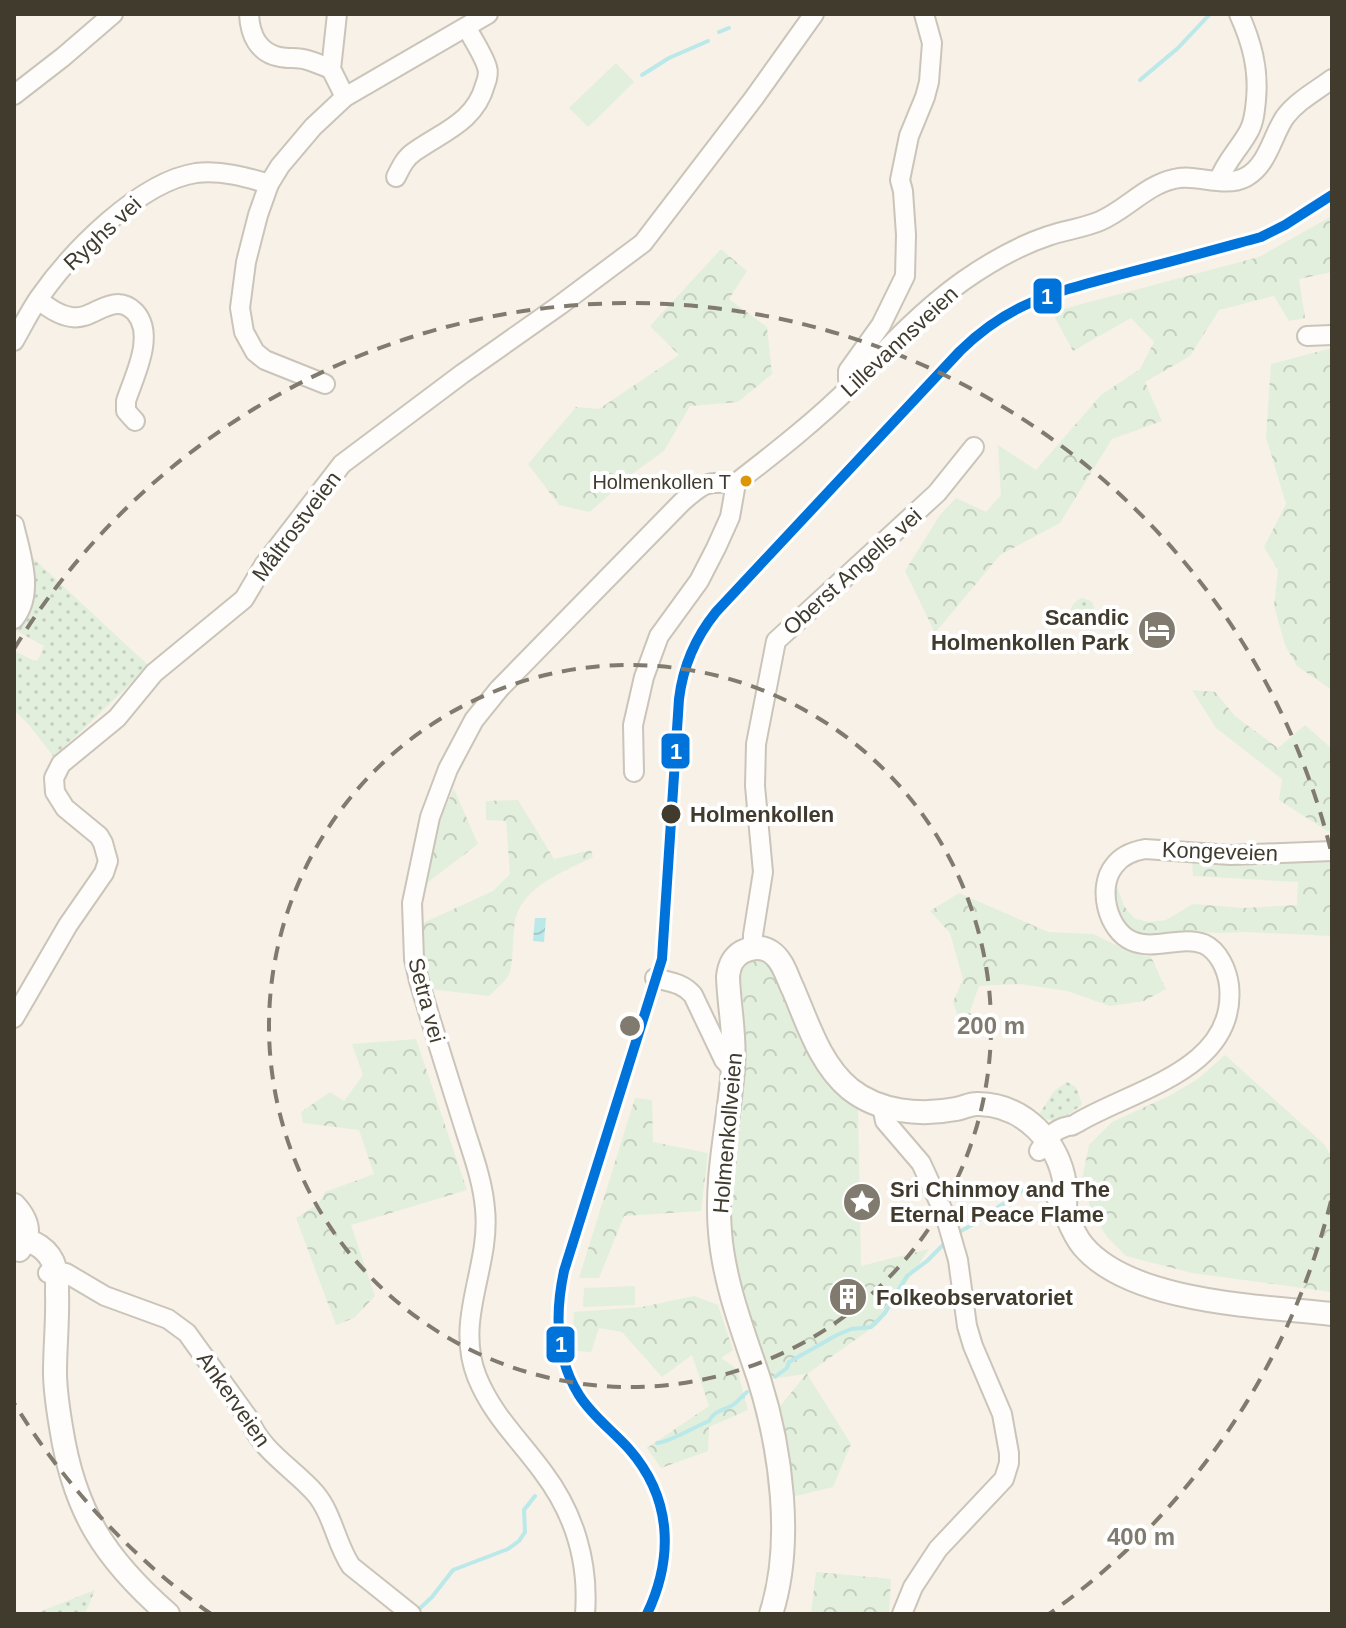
<svg xmlns="http://www.w3.org/2000/svg" width="1346" height="1628" font-family="Helvetica,sans-serif">
  <style>
    .grass { fill: url(#grass-dots) }
    .forest { fill: url(#forest-crowns) }
    .pitch { fill: #e3efdd }
    .water { fill: url(#water-waves) }
    .lines { fill: none; stroke-linecap: round; stroke-linejoin: round }
    .stream { stroke: #bbe8e8; stroke-width: 4 }
    .minor-casing { stroke: #cac4b9; stroke-width: 22 }
    .major-casing { stroke: #cac4b9; stroke-width: 26 }
    .minor { stroke: #fefdfb; stroke-width: 18 }
    .major { stroke: #fefdfb; stroke-width: 22 }
    .metro-1-casing { stroke: #fff; stroke-width: 16 }
    .metro-1 { stroke: #0073db; stroke-width: 10 }
    .ring { fill: none; stroke: #817b6f; stroke-width: 4; stroke-dasharray: 14 10 }
    .bus-dot { fill: #dc9607; stroke: #fff; stroke-width: 3 }
    .stop-dot { fill: #413b2e; stroke: #fff; stroke-width: 3 }
    .labels { text-anchor: middle; stroke-width: 8; stroke-linejoin: round; paint-order: stroke }
    .bus-label { font-size: 20px; fill: #413b2e; stroke: #fff; text-anchor: end }
    .street-label { font-size: 22px; fill: #413b2e; stroke: #fff }
    .poi-label { font-size: 22px; font-weight: bold; fill: #413b2e; stroke: #fff; text-anchor: start }
    .stop-label { font-size: 22px; font-weight: bold; fill: #413b2e; stroke: #fff; text-anchor: start }
    .centre { fill: #817b6f; stroke: #fff; stroke-width: 4 }
    .ring-label { font-size: 24px; text-anchor: middle; font-weight: bold; fill: #817b6f; stroke: #fff; stroke-width: 8; stroke-linejoin: round; paint-order: stroke }
    .line-badge { stroke: #fff; stroke-width: 3 }
    .badge-label { font-size: 22px; text-anchor: middle; font-weight: bold; fill: #fff }
  </style>
  <defs>
    <pattern id="grass-dots" width="8" height="8" patternUnits="userSpaceOnUse" patternTransform="scale(2)"><rect width="8" height="8" fill="#e3efdd"/><path d="M2 2h.1M6 6h.1" fill="none" stroke="#c4cebe" stroke-width="1.8" stroke-linecap="round"/></pattern>
    <pattern id="forest-crowns" width="20" height="18" patternUnits="userSpaceOnUse" patternTransform="scale(2)"><rect width="20" height="18" fill="#e3efdd"/><path d="M2 6a3 3 0 1 1 6 0M12 15a3 3 0 1 1 6 0" fill="none" stroke="#c4cebe"/></pattern>
    <pattern id="water-waves" width="16" height="10" patternUnits="userSpaceOnUse" patternTransform="scale(2)"><rect width="16" height="10" fill="#bbe8e8"/><path d="M0 5q4-4 8 0t8 0" fill="none" stroke="#a2c8c7"/></pattern>
  </defs>
  <rect width="100%" height="100%" fill="#f7f1e7"/>
  <g class="grass">
    <path d="M33,558L149,666L54,757L29,725L14,710V651L37,662L44,646L15,630C33,603 34,590 33,558Z"/>
    <path d="M1082,598L1091,601C1102,616 1083,635 1071,622C1069,611 1071,602 1082,598Z"/>
    <path d="M1067,1082L1076,1087L1082,1104C1069,1116 1055,1126 1038,1116L1054,1091Z"/>
    <path d="M95,1590L85,1614H34Z"/>
  </g>
  <g class="forest">
    <path d="M1332,216V272L1299,279L1305,318L1289,321L1274,296L1219,310L1190,356L1145,382L1162,421L1112,439L1060,523L1000,555L935,633L905,571L940,515L956,498L986,512L1001,495L998,445L1036,470L1101,395L1140,369L1154,342L1131,318L1073,351L1052,312L1259,257Z"/>
    <path d="M721,249L747,271L729,299L767,327L772,374L738,402L690,406L664,451L632,474L590,512L559,505L528,464L576,407L599,409L679,355L650,326Z"/>
    <path d="M1332,348V690L1297,666L1285,645L1274,606L1278,570L1264,547L1286,504L1266,437L1271,364Z"/>
    <path d="M1192,690L1215,692L1235,716L1278,748L1305,725L1332,749V831H1327L1279,800L1282,779L1216,728Z"/>
    <path d="M454,789L478,844L427,883L437,824Z"/>
    <path d="M518,800L554,859L591,850L593,857C567,870 531,883 518,911C510,928 516,966 507,978C502,984 495,990 489,996L430,989L424,952L423,923L493,891L510,874L506,821L486,820V801Z"/>
    <path d="M1332,856V936L1246,932L1219,933L1176,931L1153,937L1137,933L1122,923L1117,911L1113,896L1117,886L1124,906L1135,919L1149,922L1166,920L1193,904L1244,908L1297,905L1298,882L1193,876L1192,860Z"/>
    <path d="M959,893L1048,932L1093,934L1133,953L1151,957L1166,989L1144,1001L1110,1006L1067,991L1020,984L979,986L970,1011L976,1036L962,1028L953,1002L963,979L950,933L930,911Z"/>
    <path d="M755,958L769,963L814,1059L858,1105L861,1266L929,1249L879,1323L807,1374L851,1444L833,1487L792,1497L777,1410L806,1374L771,1379L749,1314L735,1257L728,1195L741,1102L745,1028L740,971L747,962Z"/>
    <path d="M416,1039L467,1190L351,1225L375,1296L354,1318L336,1325L296,1218L319,1203L325,1192L374,1174L359,1130L303,1123L301,1112L330,1092L344,1101L363,1075L352,1044Z"/>
    <path d="M1225,1055L1324,1144L1332,1157V1292L1192,1273L1126,1256L1107,1237L1092,1213L1082,1180L1089,1145L1112,1122L1171,1095L1198,1079Z"/>
    <path d="M635,1098L652,1100L653,1142L708,1153L701,1211L624,1216L599,1278H579Z"/>
    <path d="M694,1296L718,1305L733,1350L721,1358L737,1369L748,1410L709,1427L708,1451L661,1468L647,1448L709,1406L692,1355L662,1377L622,1332L599,1328L591,1352L577,1351L573,1328L574,1312L642,1307Z"/>
    <path d="M816,1572L891,1579L889,1614H811Z"/>
  </g>
  <g class="pitch">
    <path d="M616,63L634,82L588,127L569,108Z"/>
    <path d="M635,1286V1305L583,1307L584,1288Z"/>
  </g>
  <path class="water" d="M535,918H546L544,942L533,941Z"/>
  <g class="lines">
    <g class="stream">
      <path d="M719,32L729,28"/>
      <path d="M642,75L669,58L708,41"/>
      <path d="M1140,80L1178,48L1210,14"/>
      <path d="M959,1232C972,1226 981,1219 992,1211C1003,1203 1016,1199 1024,1188"/>
      <path d="M776,1376L787,1368L789,1362L837,1335L851,1329L871,1327L885,1313L892,1301L891,1298L897,1292L907,1276L927,1261L945,1243"/>
      <path d="M657,1443C668,1443 696,1426 709,1421C714,1411 722,1411 731,1406C736,1404 742,1396 747,1392"/>
      <path d="M418,1610L432,1597L453,1570L508,1549L519,1541L525,1532L524,1510L535,1496"/>
    </g>
    <g class="minor-casing">
      <g id="minor">
        <path d="M249,14C250,35 258,53 280,57C289,59 298,57 307,60C315,62 323,66 331,69"/>
        <path d="M337,14L331,69L345,97"/>
        <path d="M14,95L63,57L113,14"/>
        <path d="M396,177C401,167 405,158 414,152C442,132 475,122 485,85C487,80 489,73 487,67C483,54 473,40 467,28"/>
        <path d="M1219,180C1225,162 1240,148 1249,131C1254,122 1255,111 1256,100C1259,69 1252,43 1239,14"/>
        <path d="M38,300C48,307 58,315 71,317C89,320 101,304 118,304C125,304 130,307 135,312C156,335 134,376 126,401V411L135,421"/>
        <path d="M1307,336L1332,335"/>
        <path d="M14,341C22,327 30,311 39,298C71,252 139,182 196,173C221,170 246,177 269,184"/>
        <path d="M325,384L265,360L255,352L244,332L240,308L246,262L258,215L269,184L280,166L313,127L345,97L488,14"/>
        <path d="M851,386L848,379V371L881,325L905,276L906,235L903,191L900,180L909,136L925,97L929,82L932,43L924,14"/>
        <path d="M14,525C21,555 35,593 14,619"/>
        <path d="M634,772L633,725L644,677L659,636L699,581L716,548L730,517L736,483C776,452 817,420 852,385C887,348 921,311 963,281C989,263 1018,246 1048,236C1065,230 1084,228 1100,221C1126,210 1146,185 1174,179C1196,173 1224,189 1246,177C1268,165 1272,136 1285,117C1297,101 1316,91 1332,79"/>
        <path d="M753,948V935L763,872L755,786L756,744L776,641L937,493L974,447"/>
        <path d="M655,978C670,982 683,983 693,995L724,1060L733,1070"/>
        <path d="M14,1018L68,925L104,873L108,861L103,843L99,836L65,808L55,792L54,778L61,764L117,718L154,673L244,599L264,565L342,464L462,374L560,305L643,243L754,98L814,14"/>
        <path d="M882,1106L885,1121L921,1163L945,1215L958,1260L967,1326L973,1346L1002,1414L1009,1453V1463L1004,1479L938,1549L913,1587L902,1614"/>
        <path d="M1039,1151C1045,1141 1053,1130 1065,1127C1075,1124 1068,1128 1077,1123C1131,1090 1238,1070 1229,985C1227,970 1219,951 1204,944C1181,935 1155,951 1132,941C1107,930 1097,887 1114,866C1121,856 1134,851 1145,849L1231,855L1332,851"/>
        <path d="M48,1273L56,1271L66,1273L105,1296L168,1319L187,1333L249,1419C261,1451 293,1468 315,1493C333,1514 336,1544 351,1566L411,1614"/>
        <path d="M585,1614C589,1562 574,1513 543,1472C519,1439 493,1416 477,1377C454,1319 491,1267 485,1209C483,1183 474,1158 466,1133C450,1082 434,1032 419,981L414,959L412,903L430,817L448,769L474,720L499,689L682,502C705,482 705,482 736,483"/>
      </g>
    </g>
    <g class="major-casing">
      <g id="major">
        <path d="M1058,1197C1067,1213 1071,1232 1083,1246C1131,1303 1261,1306 1332,1314"/>
        <path d="M14,1205C28,1220 32,1234 19,1250"/>
        <path d="M14,1237C33,1240 50,1249 55,1268C58,1276 57,1284 57,1293C58,1319 55,1346 55,1372C55,1391 58,1409 61,1427C74,1511 104,1558 168,1614"/>
        <path d="M771,1614C794,1543 781,1449 759,1379C743,1331 724,1283 720,1232C715,1176 729,1123 733,1068C736,1037 729,1008 728,977C729,966 732,958 742,952C752,947 762,946 771,952C783,960 787,977 793,989C808,1024 820,1064 850,1089C879,1112 920,1116 956,1109C964,1108 970,1103 979,1104C1024,1105 1059,1142 1065,1185C1066,1193 1065,1202 1065,1210"/>
      </g>
    </g>
    <use href="#minor" class="minor"/>
    <use href="#major" class="major"/>
    <g class="metro-1-casing">
      <path id="metro-1" d="M647,1614C674,1557 672,1498 629,1449C613,1431 592,1416 579,1395C555,1357 555,1313 564,1271L662,959L679,699C683,666 695,638 716,612L960,351C1013,299 1061,291 1130,272C1174,261 1217,249 1261,237L1285,225L1332,195"/>
    </g>
    <use href="#metro-1" class="metro-1"/>
  </g>
  <g class="ring">
    <circle cx="630" cy="1026" r="361"/>
    <path d="M1331 1201A722 722 0 0 1 1049 1614M211 1614A722 722 0 0 1 14 1403M14 649A722 722 0 0 1 1331 851"/>
  </g>
  <defs>
    <g id="hotel-disc" transform="scale(2)"><circle r="9.5" fill="#817b6f" stroke="#fff"/><path d="M-6-4.5h1.5V1H6V5H4.5V3h-9V5H-6ZM-4 0a1.8 1.8 0 1 1 3.6 0ZM.5 0V-2.5h3Q6-2.5 6 0Z" fill="#fff"/></g>
    <g id="sight-disc" transform="scale(2)"><circle r="9.5" fill="#817b6f" stroke="#fff"/><path d="M0-6L1.8-2.2L6-1.7L2.9 1.2L3.7 5.4L0 3.3L-3.7 5.4L-2.9 1.2L-6-1.7L-1.8-2.2Z" fill="#fff"/></g>
    <g id="building-disc" transform="scale(2)"><circle r="9.5" fill="#817b6f" stroke="#fff"/><path d="M-4-6H4V6H1V3H-1V6H-4ZM-2.5-4.3h1.7v1.8h-1.7ZM.8-4.3h1.7v1.8H.8ZM-2.5-1h1.7V.8h-1.7ZM.8-1h1.7V.8H.8Z" fill="#fff"/></g>
  </defs>
  <g fill-rule="evenodd">
    <use href="#hotel-disc" x="1157" y="630"/>
    <use href="#sight-disc" x="862" y="1202"/>
    <use href="#building-disc" x="848" y="1297"/>
  </g>
  <circle class="bus-dot" cx="746" cy="481" r="7"/>
  <circle class="stop-dot" cx="671" cy="814" r="11"/>
  <g class="labels">
    <g class="bus-label">
      <text x="731" y="489">Holmenkollen T</text>
    </g>
    <g class="street-label">
      <text transform="translate(102 233) rotate(-43)" y="8">Ryghs vei</text>
      <text transform="translate(899 341) rotate(-43)" y="8">Lillevannsveien</text>
      <text transform="translate(296 526) rotate(-53)" y="8">Måltrostveien</text>
      <text transform="translate(852 571) rotate(-42)" y="8">Oberst Angells vei</text>
      <text transform="translate(1220 851) rotate(2)" y="8">Kongeveien</text>
      <text transform="translate(427 1000) rotate(75)" y="8">Setra vei</text>
      <text transform="translate(727 1133) rotate(-85)" y="8">Holmenkollveien</text>
      <text transform="translate(234 1399) rotate(55)" y="8">Ankerveien</text>
    </g>
    <g class="poi-label">
      <text x="1129" y="625" text-anchor="end">Scandic<tspan x="1129" dy="25">Holmenkollen Park</tspan></text>
      <text x="890" y="1197">Sri Chinmoy and The<tspan x="890" dy="25">Eternal Peace Flame</tspan></text>
      <text x="876" y="1305">Folkeobservatoriet</text>
    </g>
    <g class="stop-label">
      <text x="690" y="822">Holmenkollen</text>
    </g>
  </g>
  <circle cx="630" cy="1026" r="12" class="centre"/>
  <g class="ring-label">
    <text x="991" y="1034">200 m</text>
    <text x="1141" y="1545">400 m</text>
  </g>
  <g class="line-badge">
    <rect x="1032" y="277" width="31" height="38" rx="8" fill="#0073db"/>
    <rect x="660" y="732" width="31" height="38" rx="8" fill="#0073db"/>
    <rect x="545" y="1325" width="31" height="39" rx="8" fill="#0073db"/>
  </g>
  <g class="badge-label">
    <text x="1047" y="304">1</text>
    <text x="676" y="759">1</text>
    <text x="561" y="1352">1</text>
  </g>
  <rect width="1346" height="1628" fill="none" stroke="#413b2e" stroke-width="32"/>
</svg>
